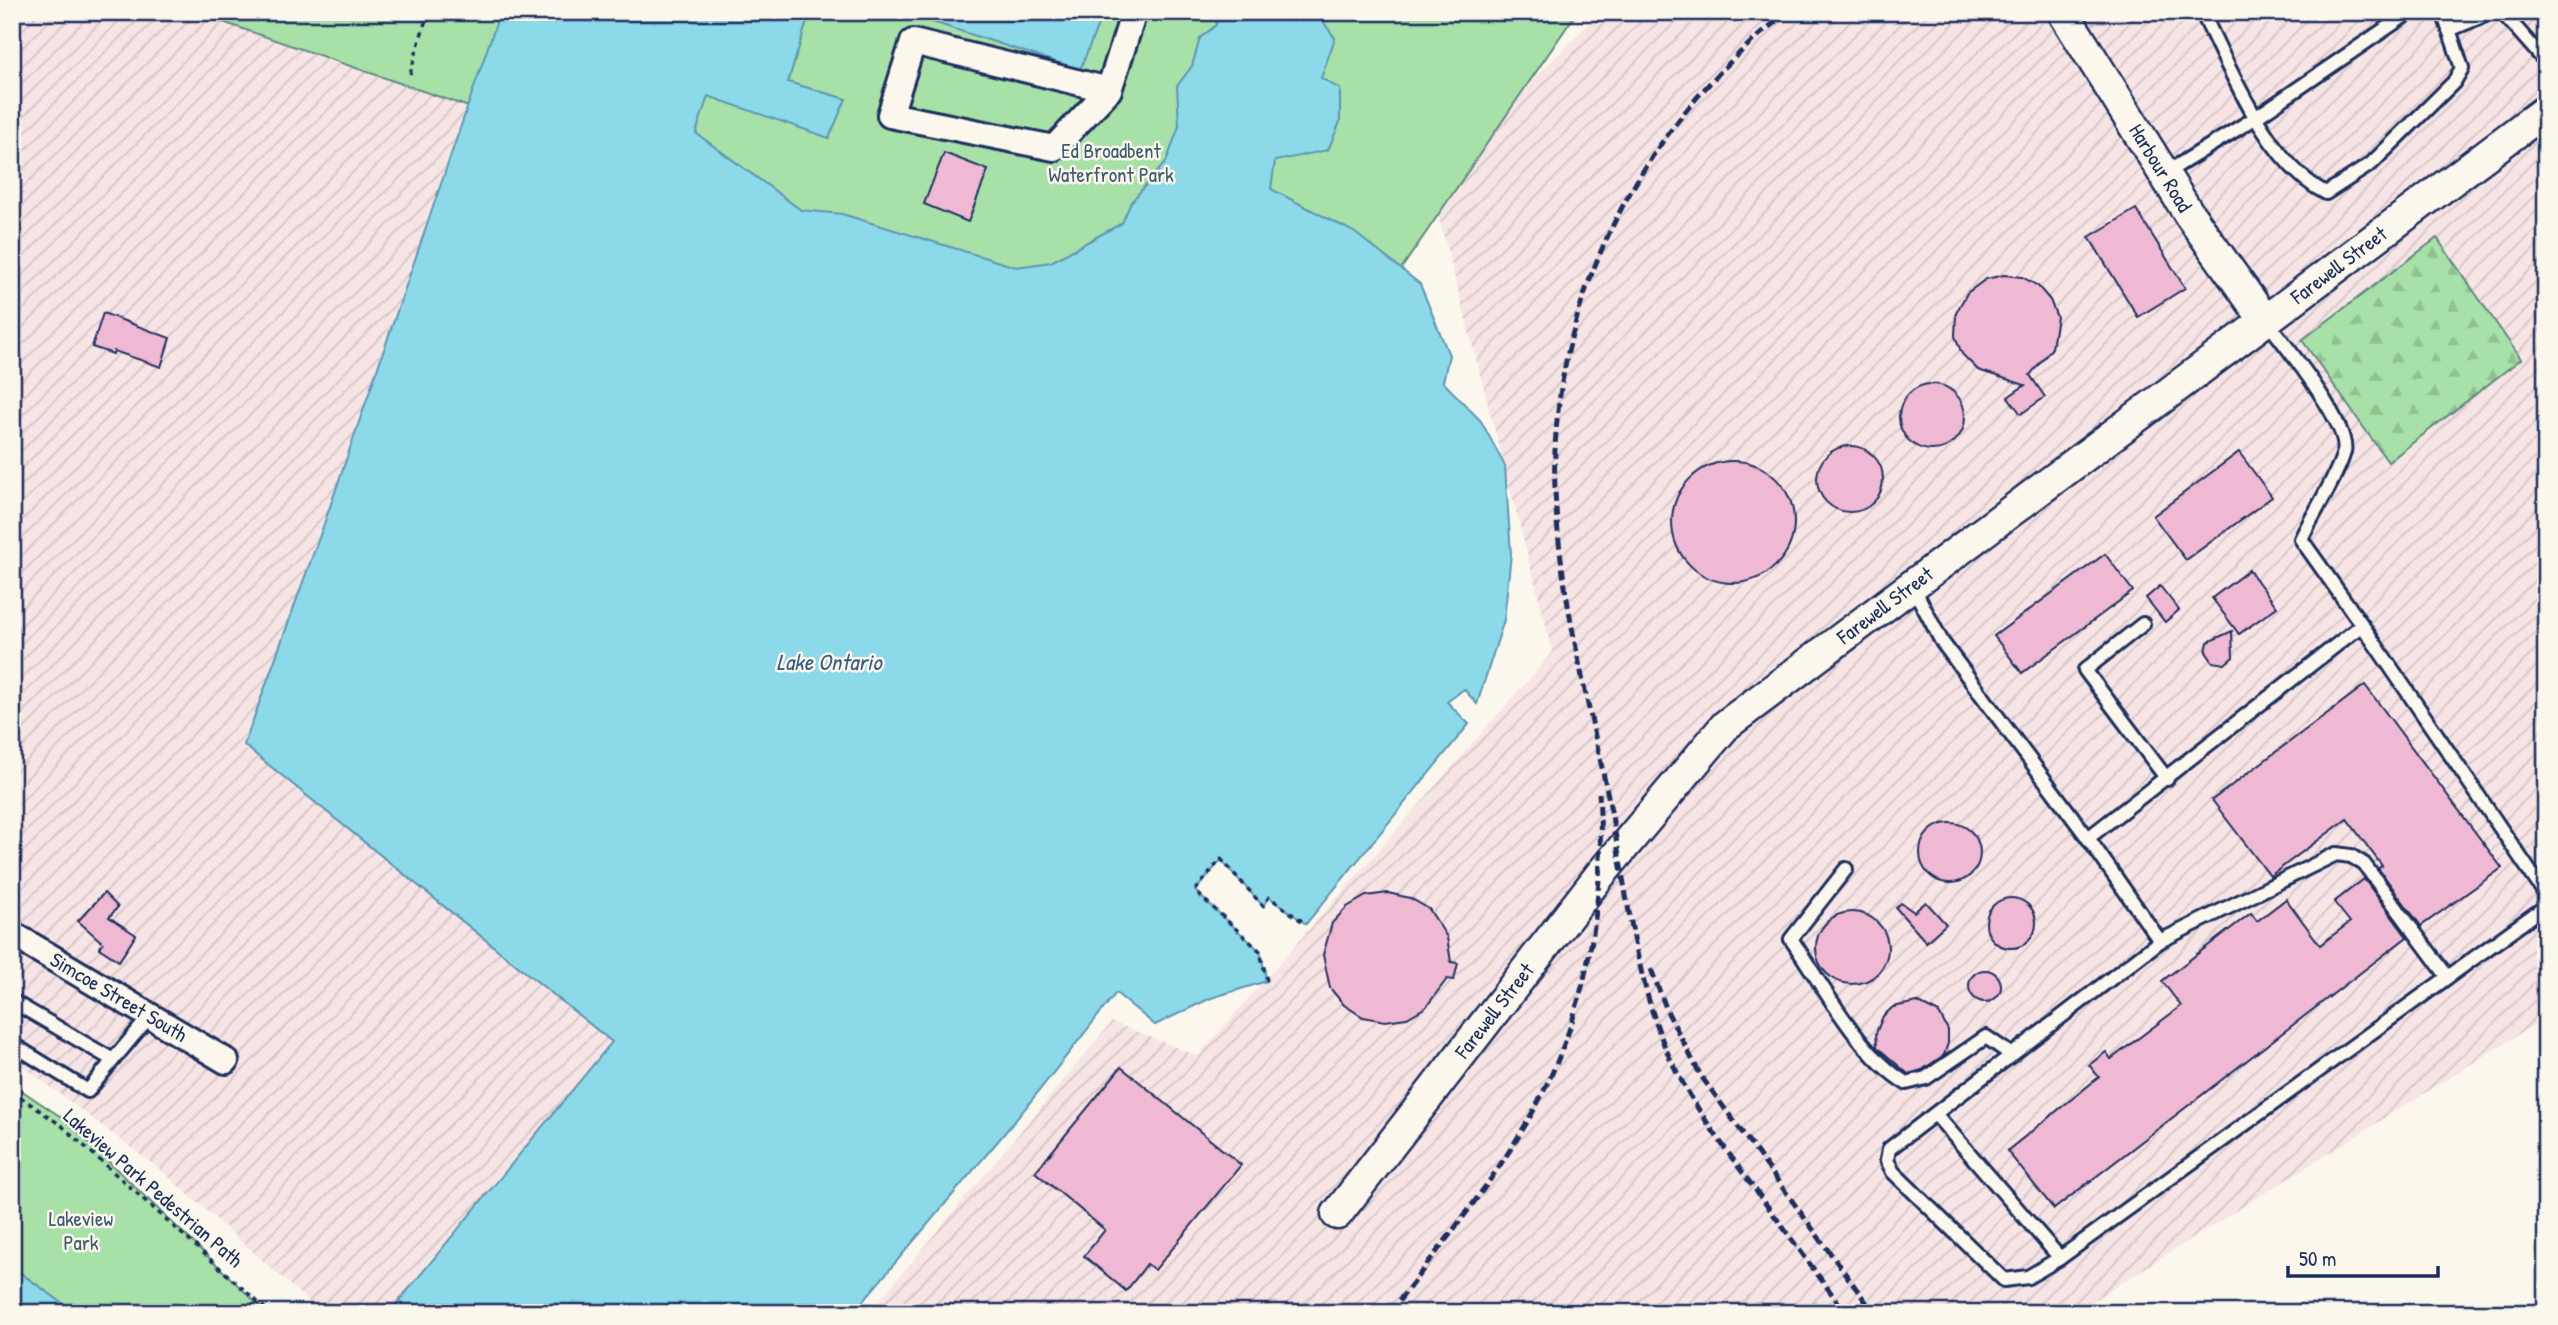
<svg xmlns="http://www.w3.org/2000/svg" width="2558" height="1325" font-family="'Patrick Hand',sans-serif">
  <style>
    .industrial { fill: url(#industrial-furrows) }
    .forest { fill: url(#forest-firs); stroke: #618882; stroke-width: 2 }
    .park { fill: #a7e1a7; stroke: #618882; stroke-width: 2 }
    .water { fill: #8bd9e9; stroke: #5e95b1; stroke-width: 2 }
    .building { fill: #efb9d3; stroke: #1b2f5e; stroke-width: 2 }
    .lines { fill: none; stroke-linecap: round; stroke-linejoin: round }
    .service-casing { stroke: #1b2f5e; stroke-width: 18 }
    .minor-casing { stroke: #1b2f5e; stroke-width: 30 }
    .tertiary-casing { stroke: #1b2f5e; stroke-width: 35 }
    .path { stroke: #1b2f5e; stroke-width: 3.5; stroke-dasharray: 5 5; stroke-linecap: butt }
    .service { stroke: #fbf7ec; stroke-width: 12 }
    .minor { stroke: #fbf7ec; stroke-width: 24 }
    .tertiary { stroke: #fbf7ec; stroke-width: 30 }
    .rail { stroke: #1b2f5e; stroke-width: 5; stroke-dasharray: 10 5; stroke-linecap: butt }
    .labels { text-anchor: middle; stroke-width: 5; stroke-linejoin: round; paint-order: stroke }
    .park-label { font-size: 21px; fill: #3e5c70; stroke: #fbf7ec }
    .street-label { font-size: 21px; fill: #1b2f5e; stroke: #fbf7ec }
    .water-label { font-size: 23px; font-style: italic; fill: #375a81; stroke: #fbf7ec }
  </style>
  <defs>
    <pattern id="industrial-furrows" width="10" height="10" patternUnits="userSpaceOnUse" patternTransform="scale(1.75)"><rect width="10" height="10" fill="#f7e4e4"/><path d="M-1 1l2-2M0 10L10 0M9 11l2-2" fill="none" stroke="#d3c4c6"/></pattern>
    <pattern id="forest-firs" width="22" height="20" patternUnits="userSpaceOnUse" patternTransform="scale(1.75)"><rect width="22" height="20" fill="#a7e1a7"/><path d="M5 1l3.5 6h-7zM16 11l3.5 6h-7z" fill="#8fc192"/></pattern>
  </defs>
  <rect width="100%" height="100%" fill="#fbf7ec"/>
  <filter id="ink" filterUnits="userSpaceOnUse"><feTurbulence type="fractalNoise" baseFrequency=".0143" numOctaves="2"/><feDisplacementMap in="SourceGraphic" scale="14" xChannelSelector="R" yChannelSelector="G"/><feConvolveMatrix kernelMatrix="1 2 1 2 8 2 1 2 1" color-interpolation-filters="sRGB"/></filter>
  <g filter="url(#ink)">
    <g class="industrial">
      <path d="M12,12H194L466,106L324,524L244,745L612,1042L389,1313H322L162,1171L12,1058Z"/>
      <path d="M1601,12H2546V1017L2073,1313H869L1112,1022L1198,1056L1553,652L1430,183Z"/>
    </g>
    <path class="forest" d="M2437,238L2521,359L2388,462L2302,340Z"/>
    <g class="park">
      <path d="M194,12H1577L1373,310L1033,315L466,106Z"/>
      <path d="M12,1084L64,1119L267,1313H71L61,1302L12,1267Z"/>
    </g>
    <g class="water">
      <path d="M500,12H810L788,82L846,99L829,138L708,96L696,133L801,210L842,214L1016,267L1051,262L1122,223L1131,202L1166,162L1179,126L1177,86L1192,66L1200,38L1216,25L1218,12H1316L1335,38L1321,78L1340,89V122L1328,150L1275,161L1271,189L1354,232L1420,284L1449,355L1443,382L1481,421L1505,466L1511,554L1504,620L1477,704L1464,689L1447,702L1469,724L1306,924L1269,897L1263,906L1221,860L1195,891L1260,951L1267,981L1211,998L1155,1025L1116,993L1019,1116L853,1313H389L612,1042L244,745L324,524Z"/>
      <path d="M902,12H1103L1080,70Z"/>
      <path d="M12,1267L61,1302L71,1313H12Z"/>
    </g>
    <g class="building">
      <path d="M944,153L988,170L968,222L924,204Z"/>
      <path d="M2136,209L2185,288L2138,317L2089,237Z"/>
      <path d="M2004,275L2022,277L2038,286L2050,300L2057,317L2052,348L2030,375L2045,397L2021,414L2008,397L2025,385L1978,370L1962,354L1955,336L1956,313L1967,293L1986,279Z"/>
      <path d="M103,313L170,338L161,367L114,351L113,354L92,347Z"/>
      <circle cx="1932" cy="417" r="33"/>
      <circle cx="1850" cy="479" r="33"/>
      <path d="M2239,452L2272,497L2186,560L2153,516Z"/>
      <circle cx="1733" cy="522" r="61"/>
      <path d="M2105,554L2133,591L2022,673L1994,636Z"/>
      <path d="M2249,570L2277,607L2239,634L2212,598Z"/>
      <path d="M2160,586L2179,610L2165,622L2146,598Z"/>
      <path d="M2232,631L2233,657L2225,664L2213,662L2206,652L2208,642Z"/>
      <path d="M2365,685L2502,868L2421,926L2378,868L2382,866L2347,819L2270,876L2212,800Z"/>
      <circle cx="1950" cy="853" r="30"/>
      <path d="M2364,879L2407,937L2054,1209L2007,1151L2099,1077L2089,1065L2106,1052L2111,1059L2181,1006L2162,981L2251,913L2257,921L2286,899L2320,945L2350,922L2334,902Z"/>
      <path d="M104,893L118,907L109,917L136,935L119,961L99,948L103,943L78,921Z"/>
      <path d="M1388,893L1410,898L1429,909L1447,937L1451,962L1458,963L1454,980L1447,979L1426,1007L1407,1018L1385,1021L1363,1017L1344,1005L1330,988L1323,955L1332,923L1347,907L1366,896Z"/>
      <circle cx="2011" cy="923" r="25"/>
      <path d="M1926,902L1946,924L1926,942L1896,908L1901,903L1914,912Z"/>
      <circle cx="1852" cy="948" r="36"/>
      <circle cx="1985" cy="986" r="16"/>
      <path d="M1917,1002L1939,1013L1948,1030V1043L1944,1055L1922,1070L1908,1074L1877,1047L1876,1033L1883,1016L1893,1007Z"/>
      <path d="M1121,1067L1241,1165L1155,1270L1147,1264L1126,1291L1084,1256L1105,1230L1035,1172Z"/>
    </g>
    <g class="lines">
      <g class="service-casing">
        <g id="service">
          <path d="M2202,12C2230,69 2268,164 2326,193L2371,164L2454,82L2462,68L2443,12"/>
          <path d="M2502,12L2546,62"/>
          <path d="M2449,30L2492,12"/>
          <path d="M2164,174L2255,118L2410,12"/>
          <path d="M2265,319C2282,341 2351,425 2344,452C2337,477 2313,514 2301,539L2362,625"/>
          <path d="M1912,585L1942,642L2088,838L2160,941"/>
          <path d="M2143,624L2085,670L2167,779"/>
          <path d="M2088,838L2362,625L2546,895"/>
          <path d="M1846,869L1791,939C1823,985 1858,1054 1906,1083L1926,1078L1986,1037L2012,1055"/>
          <path d="M2447,976L2364,864L2351,856L2336,854L2160,941L1889,1149L1887,1160L1893,1172L2004,1280L2028,1277L2060,1258L2546,906"/>
          <path d="M12,1001L113,1060L150,1016"/>
          <path d="M12,1044L88,1091L113,1060"/>
          <path d="M1936,1115L2060,1258"/>
        </g>
      </g>
      <g class="minor-casing">
        <g id="minor">
          <path d="M1109,90L913,42L890,115L1054,148L1109,90L1134,12"/>
          <path id="s1" d="M12,934L226,1061"/>
        </g>
      </g>
      <g class="tertiary-casing">
        <g id="tertiary">
          <path id="s2" d="M2063,12L2189,214L2264,319"/>
          <path id="s3" d="M1337,1214L1600,875L1726,725L2546,110"/>
        </g>
      </g>
      <g class="path">
        <path d="M410,74L428,12"/>
        <path d="M1267,981L1260,951L1195,891L1221,859L1263,906L1269,897L1306,924"/>
        <path d="M12,1091L62,1126L270,1313"/>
      </g>
      <use href="#service" class="service"/>
      <use href="#minor" class="minor"/>
      <use href="#tertiary" class="tertiary"/>
      <g class="rail">
        <path d="M1788,12C1642,122 1548,305 1555,489C1559,592 1587,695 1608,796C1625,877 1635,982 1669,1056C1691,1103 1721,1143 1751,1184C1783,1227 1814,1270 1846,1313"/>
        <path d="M1651,969L1668,1013L1701,1076L1874,1313"/>
        <path d="M1390,1313C1440,1246 1495,1181 1535,1108C1587,1012 1606,901 1599,793"/>
      </g>
    </g>
  </g>
  <g class="labels">
    <g class="park-label">
      <text x="1111" y="158">Ed Broadbent<tspan x="1111" dy="24">Waterfront Park</tspan></text>
      <text x="81" y="1226">Lakeview<tspan x="81" dy="24">Park</tspan></text>
    </g>
    <g class="street-label">
      <text dy="7" stroke="none"><textPath href="#s2" startOffset="184">Harbour Road</textPath></text>
      <text dy="7" stroke="none"><textPath href="#s3" startOffset="1391">Farewell Street</textPath></text>
      <text dy="7" stroke="none"><textPath href="#s3" startOffset="824">Farewell Street</textPath></text>
      <text dy="7" stroke="none"><textPath href="#s1" startOffset="124">Simcoe Street South</textPath></text>
      <text dy="7" stroke="none"><textPath href="#s3" startOffset="257">Farewell Street</textPath></text>
      <text transform="translate(153 1188) rotate(41)" y="7">Lakeview Park Pedestrian Path</text>
    </g>
    <g class="water-label">
      <text x="829" y="670">Lake Ontario</text>
    </g>
  </g>
  <rect width="2558" height="1325" fill="none" stroke="#fbf7ec" stroke-width="42"/>
  <rect x="21" y="21" width="2516" height="1283" fill="none" stroke="#1b2f5e" stroke-width="2.5" filter="url(#ink)"/>
  <path d="M2288 1266v10h150v-10" fill="none" stroke="#1b2f5e" stroke-width="3.5"/>
  <text x="2299" y="1266" font-size="21" fill="#1b2f5e" stroke="#fbf7ec" stroke-width="5" paint-order="stroke">50 m</text>
</svg>
